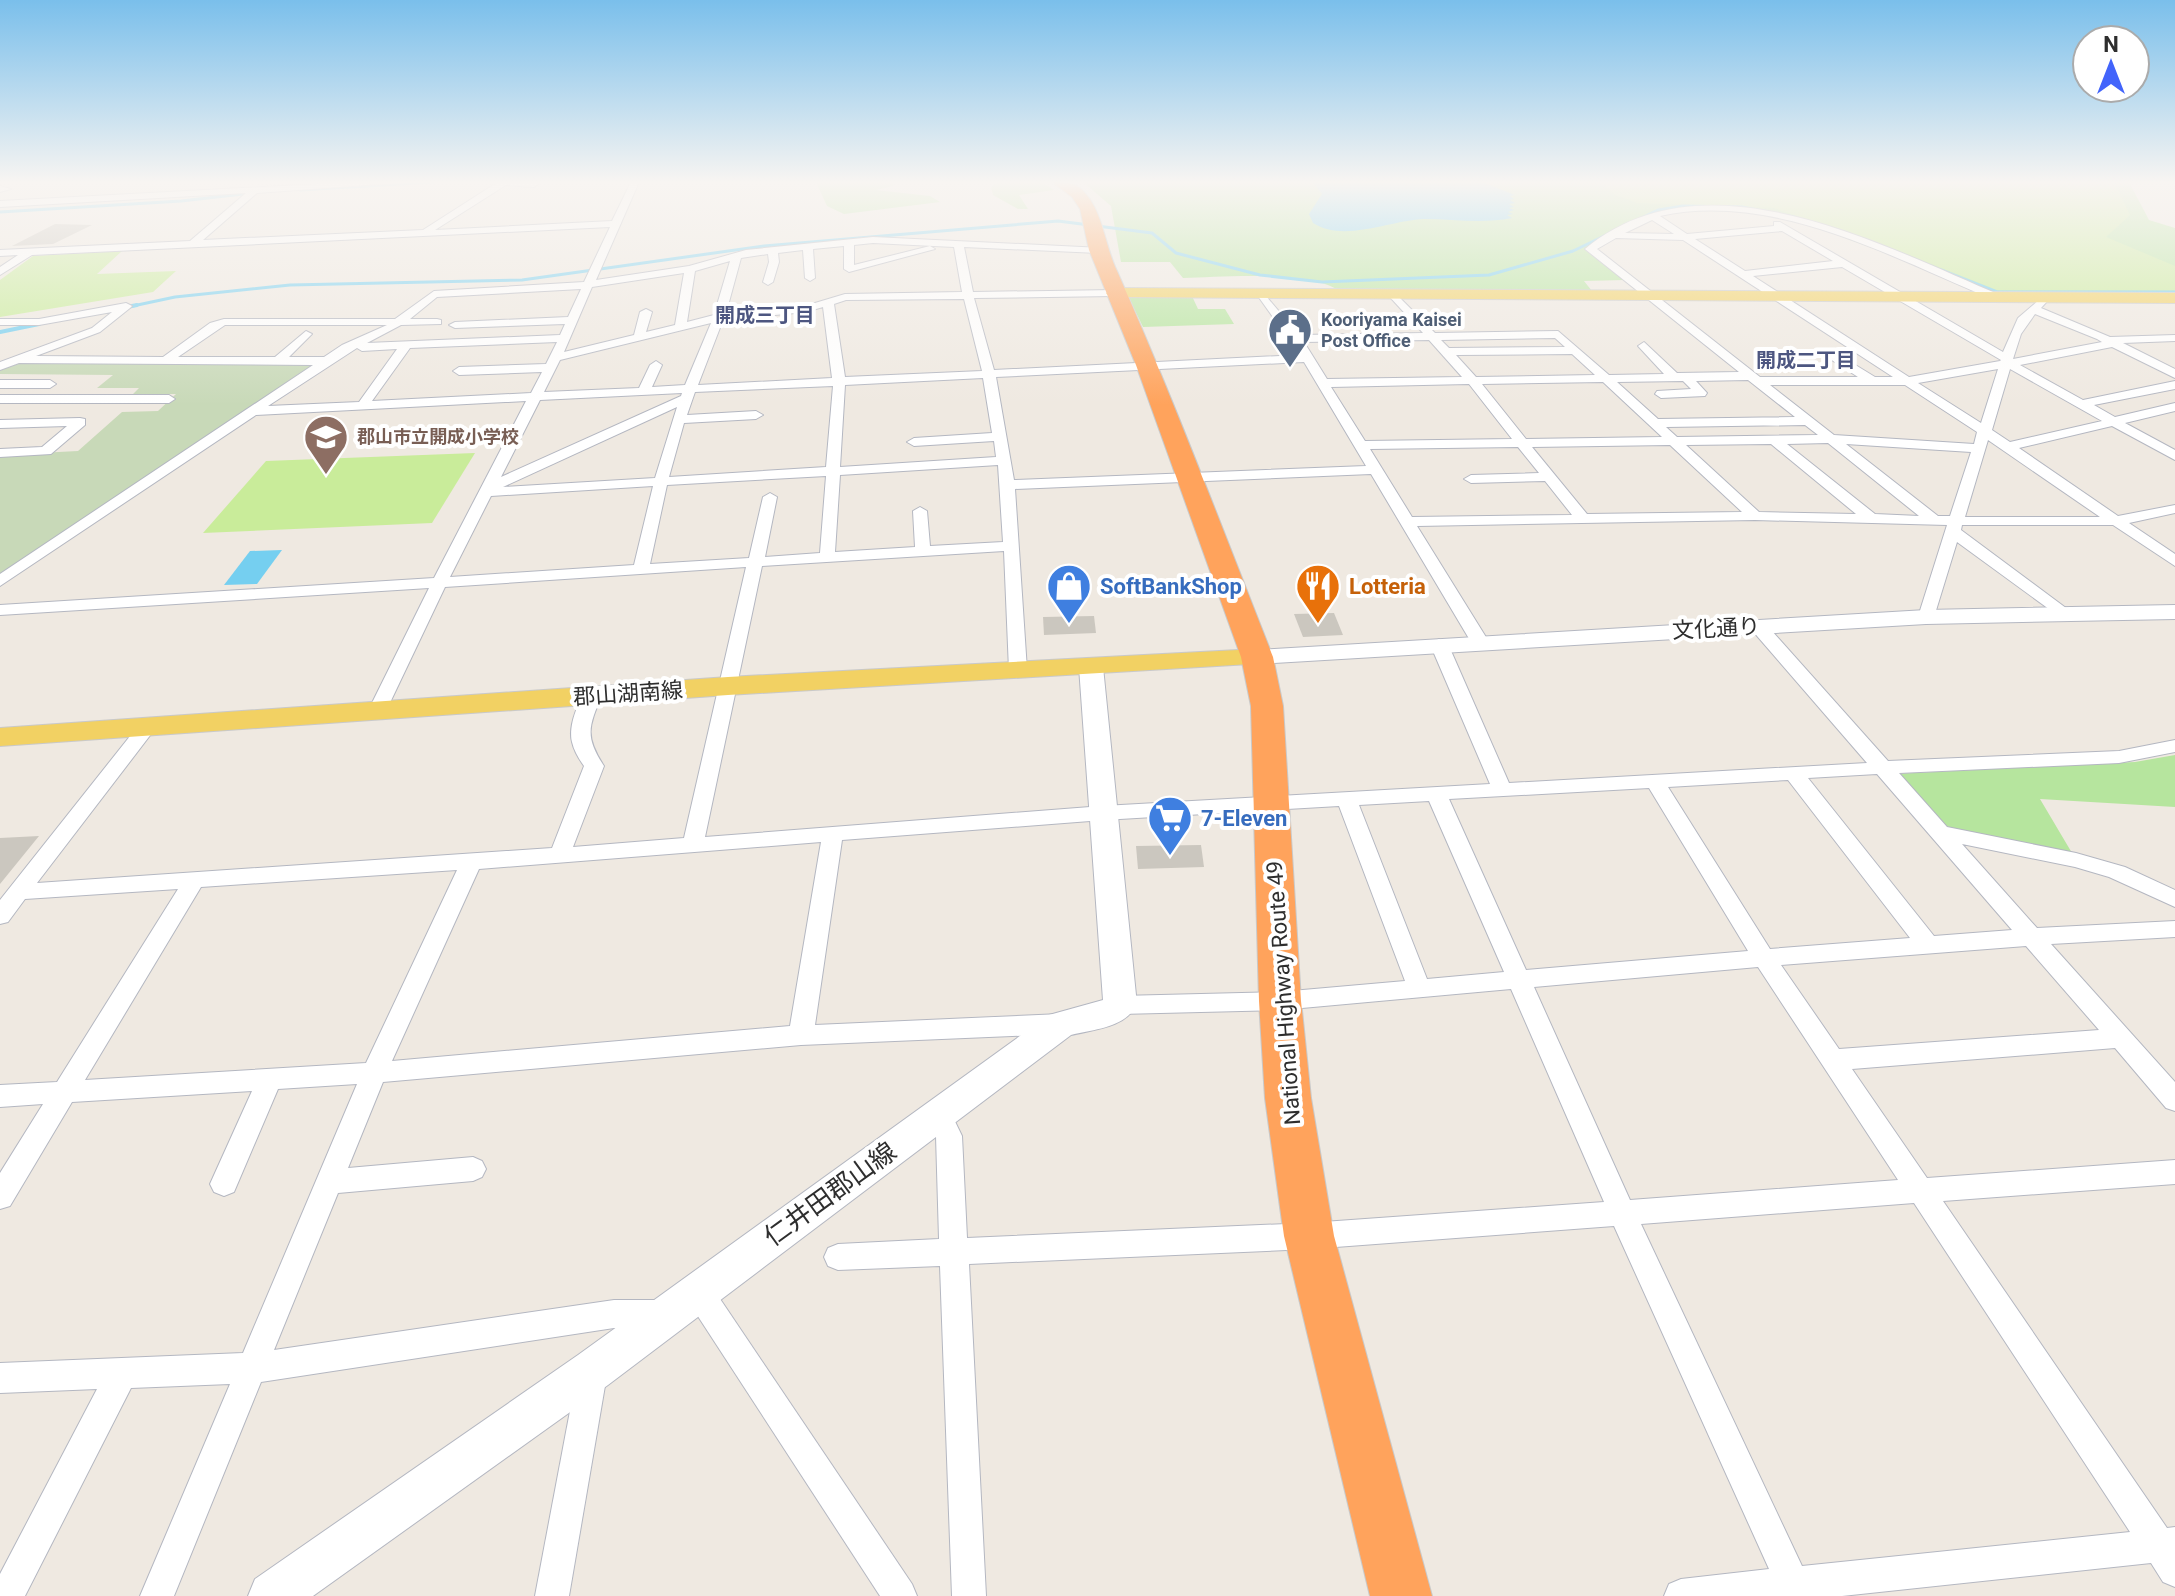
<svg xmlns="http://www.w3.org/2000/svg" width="2175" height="1596" font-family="Roboto,'Noto Sans JP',sans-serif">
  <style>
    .green { fill: #b6e59e }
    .cemetery { fill: #c8d9b8 }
    .pitch { fill: #c9ec9a }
    .water { fill: #75cff0 }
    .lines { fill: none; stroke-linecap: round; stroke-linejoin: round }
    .stream-far1 { stroke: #75cff0; stroke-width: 3 }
    .stream { stroke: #75cff0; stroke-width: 4 }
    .building { fill: #cbc7bf }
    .street-casing { stroke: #b4b7c1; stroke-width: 2 }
    .secondary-casing { stroke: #b4b7c1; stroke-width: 2 }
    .primary-casing { stroke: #c9c9c9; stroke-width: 2 }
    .highway-casing { stroke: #c9c9c9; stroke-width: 2 }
    .street { fill: #fff; fill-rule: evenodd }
    .secondary { fill: #fff; fill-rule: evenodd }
    .primary { fill: #f2d163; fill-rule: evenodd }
    .highway { fill: #ffa35c; fill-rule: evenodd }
    .labels { text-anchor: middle; stroke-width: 8; stroke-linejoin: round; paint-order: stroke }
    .far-service-label { font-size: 18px; font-weight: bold; fill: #4e5e75; stroke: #fff; text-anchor: start }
    .far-education-label { font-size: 18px; font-weight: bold; fill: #785e54; stroke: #fff; text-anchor: start }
    .far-neighbourhood-label { font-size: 20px; font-weight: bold; fill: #4d5680; stroke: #fff }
    .shop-label { font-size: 22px; font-weight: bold; fill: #366cbe; stroke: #fff; text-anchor: start }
    .food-label { font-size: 22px; font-weight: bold; fill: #c56008; stroke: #fff; text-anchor: start }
    .street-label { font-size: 22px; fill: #2e2e2e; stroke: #fff }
    .near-street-label { font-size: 26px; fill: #2e2e2e; stroke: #fff }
  </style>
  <rect width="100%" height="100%" fill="#efe9e1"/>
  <g class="green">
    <path d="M816,182H894L893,186L876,190L930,196L940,202L844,214L827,206Z"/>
    <path d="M998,182H1042L1054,190L1019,195L1028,209H1018L993,195L991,187Z"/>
    <path d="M1083,182H2129L2149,220L2175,228V293H1993L1780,214C1744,207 1698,202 1663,211C1636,218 1609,237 1584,249L1624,280L1584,281L1592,291L1338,290C1306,270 1222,277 1183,278L1170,262H1121L1111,206Z"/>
    <path d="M1191,294L1198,309H1225L1234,324L1143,327L1129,298L1133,295Z"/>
    <path d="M2175,755V807L2040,799L2072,853L1945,826L1894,774L2135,762Z"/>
  </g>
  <path class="cemetery" d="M24,361L316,365L0,577V455L78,451L122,412L158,411L176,394H133L139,388H97L113,375L0,374V369Z"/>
  <g class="pitch">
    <path d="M1600,182H2114L2130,215L2106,237L2175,266V290H1997L1899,251L1774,208L1637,203L1613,194Z"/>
    <path d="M122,251L97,274L176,271L153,292L0,317V280L33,256Z"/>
    <path d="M475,453L432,523L203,533L266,461Z"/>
  </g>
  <g class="water">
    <path d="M1313,182H1482L1515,195L1510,196L1514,199L1510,200L1515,203L1509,204L1514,207L1509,208L1514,210L1508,212L1513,214L1507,215L1512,218C1482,224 1454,219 1424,219C1391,220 1344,243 1313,223L1309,214L1322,194Z"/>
    <path d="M282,550L257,584L224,585L250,551Z"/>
  </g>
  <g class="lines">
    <g class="stream-far1">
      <path d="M300,190L434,182"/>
      <path d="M0,212L181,201L252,193"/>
      <path d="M1941,270L1997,292H2175"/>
      <path d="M128,307L175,297L290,285L522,280L764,246L1058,221L1152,233L1176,253L1260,275L1322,282L1489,275L1573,251L1658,210L1683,206L1742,207L1794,217"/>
    </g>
    <g class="stream">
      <path d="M122,308L137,305"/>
      <path d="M0,332L39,324"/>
    </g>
  </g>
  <g class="building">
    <path d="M55,224L92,225L53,244L12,246Z"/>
    <path d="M1334,613L1343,635L1303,637L1294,614Z"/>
    <path d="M1094,616L1096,633L1044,635L1043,617Z"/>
    <path d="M39,836L0,884V838Z"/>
    <path d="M1201,845L1204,867L1138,869L1136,846Z"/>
  </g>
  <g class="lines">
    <g class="street-casing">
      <g id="street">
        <path d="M355,182H407L257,193L203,240L423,230L498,182L538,184L534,187L506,185L435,230L612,221L631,182H639L596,280L689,266L746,250L873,237L1102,248V252L1098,253L964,247L973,292L1115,290L1120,293L1115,296L974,298L994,370L1300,355L1255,292L1260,289L1299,335L1423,333L1388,295V291L1392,290L1435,333L1558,331L1609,375L1664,374L1638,346L1644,342L1677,373L1739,372L1585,249C1704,150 1879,244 2000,295V299H1992C1891,257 1773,191 1660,216L1687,234L1774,226V222H1780L2003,352L2018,318L2046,294L2051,297L2041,308L2110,337L2175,335V341L2123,343L2175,369V378L2112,347L2020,365L2083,400L2175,381V389L2094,405L2115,417L2175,403V411L2125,423L2175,450V460L2112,426L2019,448L2118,516L2175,505V513L2129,523L2175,554V566L2113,525H1962L1961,530L2070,611L2072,615L2070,619L2064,620L1957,542L1934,617L1926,622L1920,621L1918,617L1947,525L1755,520L1417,526L1489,642L1480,647L1471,642L1371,474L1015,489L1027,670L1018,675L1009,670L1004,551L762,566L705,837L1103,806L1490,784L1430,644L1439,639L1448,644L1509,783L1867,763L1751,629L1749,625L1757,620L1763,621L1888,761L2119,751L2175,740V752L2119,763L1899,773L1947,827L2076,853L2125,867L2175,890V907L2109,877L2075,867L1962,844L2037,928L2175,921V937L2051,944L2175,1082V1111L2166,1108L2115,1048L1852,1069L1927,1178L2175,1160V1184L1943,1201L2167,1528L2175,1527V1587L2163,1582L2151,1563L1842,1596H1664L1669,1584L1681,1579L1769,1569L1614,1226L1309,1249L969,1264L986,1596H952L940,1266L838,1270L828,1266L824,1257L828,1248L838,1244L939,1239L936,1136L926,1115L930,1107L939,1104L948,1107L962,1136L967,1238L1309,1223L1604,1202L1511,989L1280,1010L1120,1014L1112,1012L1108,1005L1112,998L1120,996L1280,992L1405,981L1339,806L1103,820L842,840L815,1025L1061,1014L1070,1017L1073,1024L1070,1031L1061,1034L801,1045L383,1082L348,1168L473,1157L482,1161L486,1169L482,1177L473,1181L338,1193L274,1350L614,1300H663L673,1304L678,1314L673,1324L663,1328H614L261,1382L174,1596H140L230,1384L131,1388L25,1596H0V1574L97,1389L0,1393V1363L243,1353L357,1084L278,1089L234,1192L224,1196L214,1192L210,1184L252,1091L72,1102L10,1206L0,1209V1173L43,1104L0,1107V1085L57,1082L178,889L25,899L8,922L0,924V900L142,721H156L158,725L37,883L552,848L584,766C579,759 574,751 572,742C568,728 578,694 593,690L602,695C589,726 584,736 604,766L573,847L684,838L746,567L445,587L387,709L378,715L369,709L429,588L0,615V605L434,578L526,401L256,415L0,586V574L313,365L19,363L0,370V362L92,328L112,312L39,325H0V319H39L126,303L132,306L130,308L100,332L36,356L163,357L210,323L224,319H395L434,291L584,282L610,227L32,255L0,275V267L18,255L0,256V250L190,241L246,193L0,207V201ZM1652,220L1674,234L1625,233ZM1782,231L1833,261L1745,271L1695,239ZM1616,238L1683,240L1893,377H1875L1831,350L1825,354L1827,357L1858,377H1760L1597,249ZM873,243L954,247L962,292L845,294L805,306L726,313L741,258L768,254L769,262L763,282L768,285L773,282L779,262L778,253L803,250L805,278L810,281L815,278L813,249L844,246V269L849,272L935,249L930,246L854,265V245ZM730,261L714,315L687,322L695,271ZM1842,267L2001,360L2000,361L1909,377L1753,276ZM684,273L675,325L646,332L652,312L646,309L640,312L634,335L564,352L592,287ZM581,289L568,317L455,322L449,325L455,328L565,324L560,335L367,343L401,325L441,324V320L437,319H410L437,297ZM964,299L982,371L845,377L834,304L846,300ZM823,307L832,378L698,385L723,320L806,312ZM2035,314L2097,339L2102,342L2013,359L2021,334ZM711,323L685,385L652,387L662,365L656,361L650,365L639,388L544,392L560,360ZM225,325H387L342,345L324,357H289L312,334L306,331L275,357H178ZM1555,338L1565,347L1449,348L1441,340ZM1429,340L1462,377L1327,379L1304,342ZM557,342L546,364L459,367L453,371L459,375L542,372L531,393L372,401L410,348ZM357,348L362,351L397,349L359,402L268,406ZM1572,354L1595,375L1476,377L1456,355ZM1304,362L1366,466L1014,480L996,377ZM1998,369L1981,423L1918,383ZM2010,369L2102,421L2010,442L1992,430ZM983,378L992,433L914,438L907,442L914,446L994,441L996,457L840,467L845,385ZM1748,380L1795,417L1658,419L1617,382L1683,381L1691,389L1657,391L1655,394L1661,398L1705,396L1707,393L1696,381ZM1603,382L1662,437L1526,439L1482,384ZM1469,384L1512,439L1365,441L1331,387ZM1770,385H1905L1977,432L1974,444L1834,435ZM833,386L826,467L669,477L684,423L756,419L763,415L756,411L687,415L695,392ZM682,393L681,396L501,477L540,400ZM677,407L655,478L503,487ZM1805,425L1818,435L1677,437L1666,427ZM1988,440L2100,517H1965ZM1828,443L1919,516L1875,514L1787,444ZM1771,444L1856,514L1759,512L1686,445ZM1846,444L1971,452L1950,516H1938ZM1670,445L1742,512L1587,514L1532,447ZM1518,447L1539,473L1471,475L1464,479L1471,483L1545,481L1572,515L1412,517L1370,449ZM998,465L1003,542L930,546L927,511L920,507L913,511L915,547L835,552L840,475ZM826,476L820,553L765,557L777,497L770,493L763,497L749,558L650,564L667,485ZM653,486L634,565L450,577L491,496ZM1877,774L2012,930L1934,936L1808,778ZM1788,780L1910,938L1770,949L1668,787ZM1649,788L1748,951L1526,970L1449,799ZM1429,801L1504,972L1427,979L1359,805ZM821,842L790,1026L392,1061L479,869ZM457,870L366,1063L85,1080L201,887ZM2026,946L2099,1030L1839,1049L1781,965ZM1758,967L1898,1180L1630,1200L1534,987ZM1914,1203L2130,1532L1802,1566L1641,1224Z"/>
        <path d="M0,186L11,189L0,192Z"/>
        <path d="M0,380H50L56,384L50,388H0Z"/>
        <path d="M0,395H169L175,399L169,403H0Z"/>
        <path d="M80,418L85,419V425L51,454L0,457V449L42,447L67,426L0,428V420Z"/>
        <path d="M698,1277L708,1281L912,1584L917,1596H880L688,1301L684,1291L688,1281Z"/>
        <path d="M592,1359L603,1363L607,1374L569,1596H535L577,1374L581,1363Z"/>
      </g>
    </g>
    <g class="secondary-casing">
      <g id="secondary">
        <path d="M2175,605V619L1926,624L1257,664L1248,662L1245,657L1248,652L1257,650L1926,610Z"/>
        <path d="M1091,660L1100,662L1103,667L1137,1005C1124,1028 1095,1029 1071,1035L608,1385L313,1596H248L255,1579L578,1355L1049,1015L1103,1000L1079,667L1082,662Z"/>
      </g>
    </g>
    <g class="primary-casing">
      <g id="primary">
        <path d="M1115,288L2175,293V303L1109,297L1106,293Z"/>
        <path d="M1257,649L1267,651L1271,657L1267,663L728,695L0,746V728L728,677Z"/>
      </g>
    </g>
    <g class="highway-casing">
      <path id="highway" d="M1052,182C1065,182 1076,182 1085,193C1103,213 1105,246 1117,271C1173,398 1222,528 1273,657L1283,706L1301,1001L1311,1098L1334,1236L1432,1596H1370L1284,1236L1265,1098L1259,1001L1251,706L1241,657L1136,365L1089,250L1080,209L1072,197Z"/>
    </g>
    <use href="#street" class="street"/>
    <use href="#secondary" class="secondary"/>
    <use href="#primary" class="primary"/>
    <use href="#highway" class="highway"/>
  </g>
  <linearGradient id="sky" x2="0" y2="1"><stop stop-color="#7abfeb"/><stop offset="0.45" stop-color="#f8f5f2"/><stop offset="1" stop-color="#f8f5f2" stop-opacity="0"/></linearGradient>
  <rect width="2175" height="405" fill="url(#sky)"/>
  <defs>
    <g id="civic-pin" transform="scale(2.3)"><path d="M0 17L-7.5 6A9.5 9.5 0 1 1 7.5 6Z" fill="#5c6f8a" stroke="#fff"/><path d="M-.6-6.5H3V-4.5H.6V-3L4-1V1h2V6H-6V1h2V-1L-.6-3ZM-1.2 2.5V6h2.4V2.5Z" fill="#fff"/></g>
    <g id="school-pin" transform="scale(2.3)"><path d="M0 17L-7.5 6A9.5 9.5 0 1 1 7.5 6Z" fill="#8d6e63" stroke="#fff"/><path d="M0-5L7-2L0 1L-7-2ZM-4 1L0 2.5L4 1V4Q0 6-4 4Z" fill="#fff"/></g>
    <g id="shop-pin" transform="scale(2.3)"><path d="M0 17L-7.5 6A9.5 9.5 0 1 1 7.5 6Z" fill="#3f7fe0" stroke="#fff"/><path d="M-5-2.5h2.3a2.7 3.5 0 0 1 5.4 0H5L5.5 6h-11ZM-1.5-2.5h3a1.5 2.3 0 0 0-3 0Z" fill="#fff"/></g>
    <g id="restaurant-pin" transform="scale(2.3)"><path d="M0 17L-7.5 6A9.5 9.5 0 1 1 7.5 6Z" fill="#e8710a" stroke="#fff"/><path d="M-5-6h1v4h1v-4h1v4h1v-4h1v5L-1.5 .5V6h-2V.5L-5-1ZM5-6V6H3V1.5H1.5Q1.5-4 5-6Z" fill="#fff"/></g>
    <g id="supermarket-pin" transform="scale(2.3)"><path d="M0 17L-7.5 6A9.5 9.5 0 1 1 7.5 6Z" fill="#3f7fe0" stroke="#fff"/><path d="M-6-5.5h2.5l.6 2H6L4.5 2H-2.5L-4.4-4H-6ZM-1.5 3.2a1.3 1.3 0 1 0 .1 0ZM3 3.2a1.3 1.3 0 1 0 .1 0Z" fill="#fff"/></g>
  </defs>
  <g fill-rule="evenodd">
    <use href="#civic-pin" x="1290" y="330"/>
    <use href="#school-pin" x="326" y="437"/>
    <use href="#shop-pin" x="1069" y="586"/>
    <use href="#restaurant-pin" x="1318" y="586"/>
    <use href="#supermarket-pin" x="1170" y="818"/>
  </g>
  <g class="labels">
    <g class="far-service-label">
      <text x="1321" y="326">Kooriyama Kaisei<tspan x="1321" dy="21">Post Office</tspan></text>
    </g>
    <g class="far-education-label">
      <text x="357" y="443">郡山市立開成小学校</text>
    </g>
    <g class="far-neighbourhood-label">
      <text x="765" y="322">開成三丁目</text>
      <text x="1806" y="367">開成二丁目</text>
    </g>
    <g class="shop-label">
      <text x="1100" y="594">SoftBankShop</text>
      <text x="1201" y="826">7-Eleven</text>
    </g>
    <g class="food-label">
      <text x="1349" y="594">Lotteria</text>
    </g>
    <g class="street-label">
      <text transform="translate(1716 628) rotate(-3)" y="8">文化通り</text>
      <text transform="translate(628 693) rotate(-4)" y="8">郡山湖南線</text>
      <text transform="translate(1283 993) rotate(-94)" y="8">National Highway Route 49</text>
    </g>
    <g class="near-street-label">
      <text transform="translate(830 1194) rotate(-36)" y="9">仁井田郡山線</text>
    </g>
  </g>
  <g transform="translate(2111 64)"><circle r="38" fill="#ffffff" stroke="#ababab" stroke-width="2"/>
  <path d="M0-6L14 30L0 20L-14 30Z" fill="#4264fb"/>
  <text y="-12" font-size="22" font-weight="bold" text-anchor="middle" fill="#2e2e2e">N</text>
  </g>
</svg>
